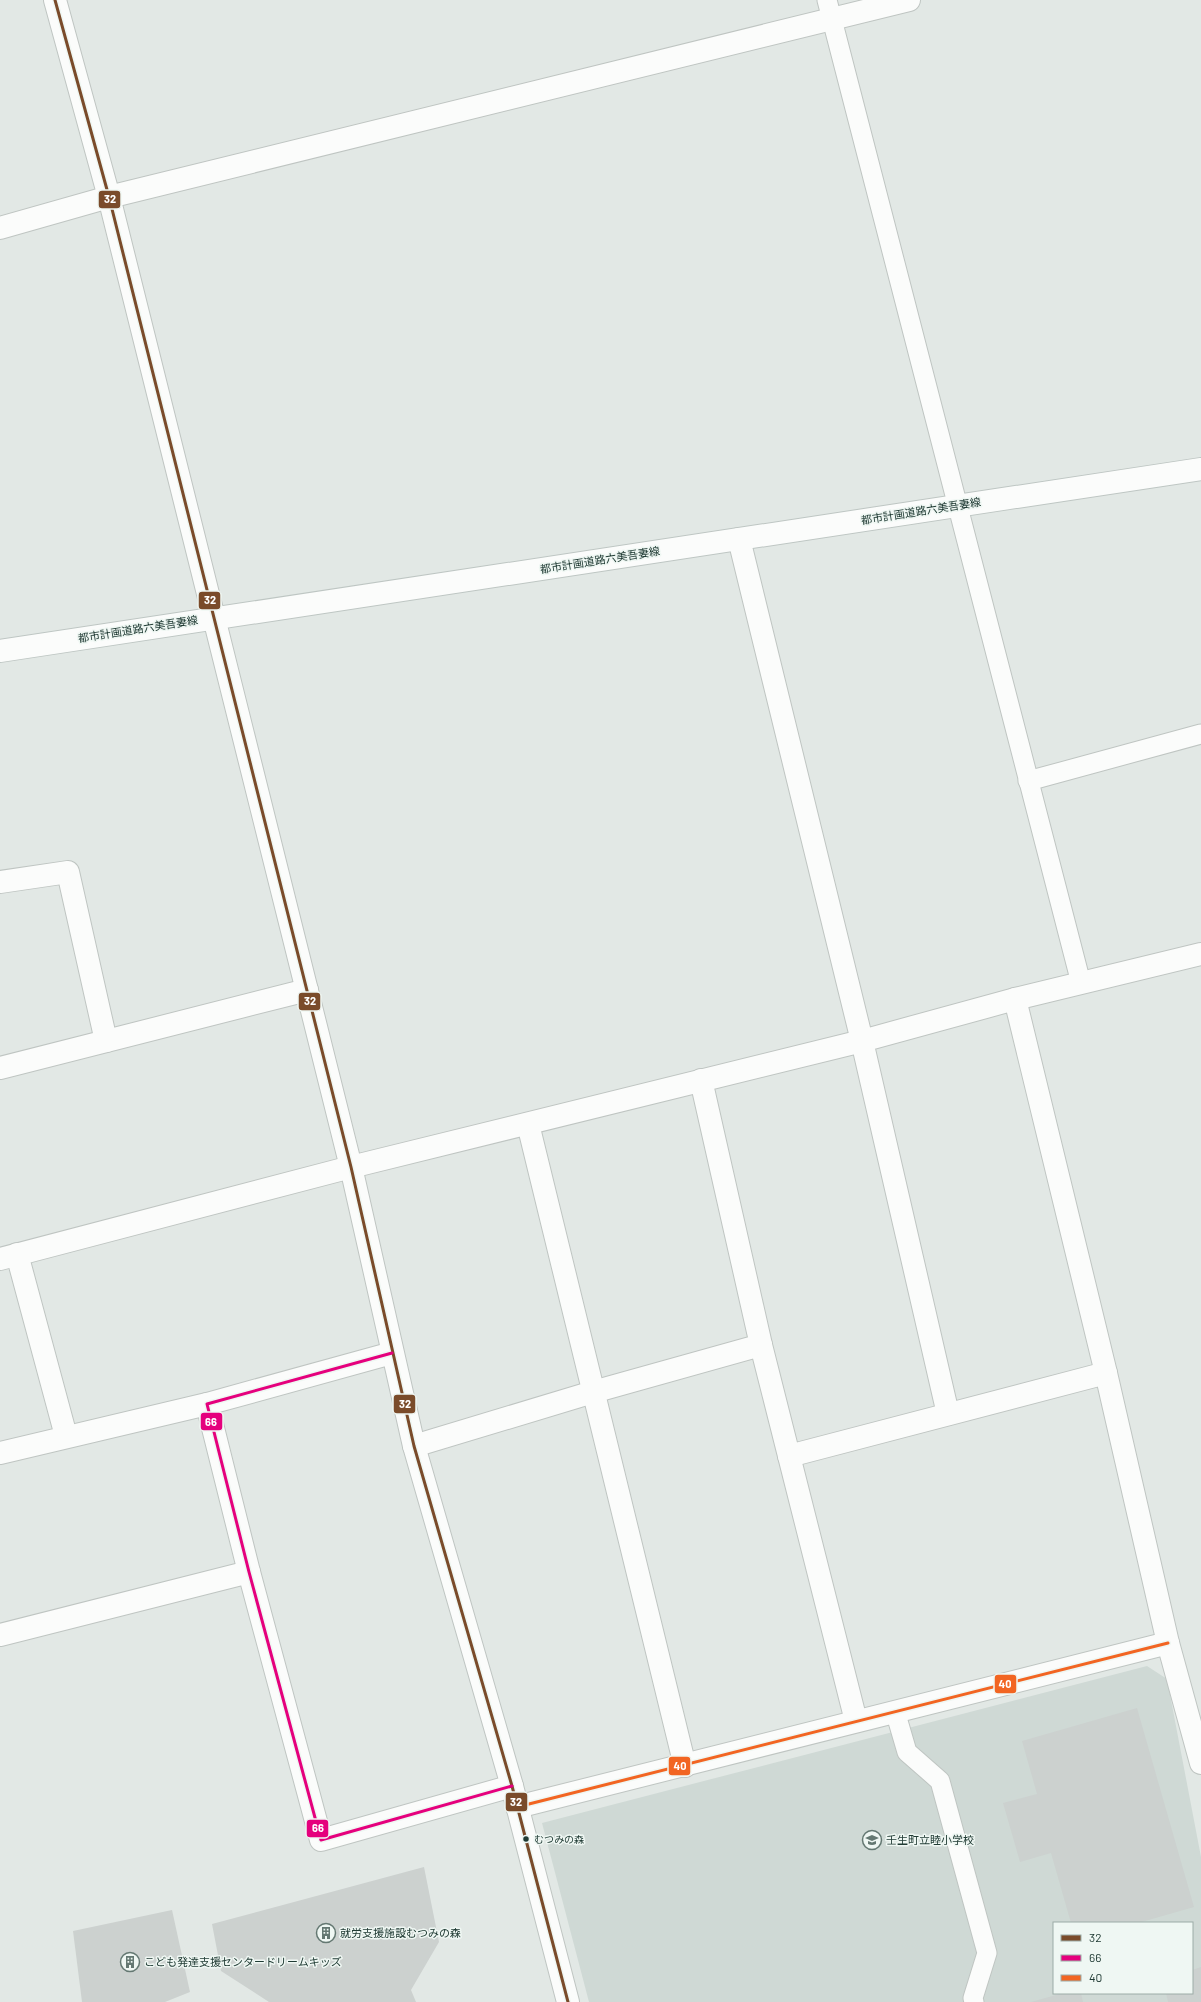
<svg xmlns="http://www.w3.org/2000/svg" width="1201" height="2002" font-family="Barlow,'Noto Sans JP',sans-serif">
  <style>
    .built { fill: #cfd9d5; fill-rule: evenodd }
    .building { fill: #ccd1cf }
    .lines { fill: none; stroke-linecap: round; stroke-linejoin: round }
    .lane-casing { stroke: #bfc5c2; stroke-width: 21 }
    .street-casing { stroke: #bfc5c2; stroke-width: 24 }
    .secondary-casing { stroke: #bec6c3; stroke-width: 24 }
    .lane { stroke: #fbfcfb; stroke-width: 19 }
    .street { stroke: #fbfcfb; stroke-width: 22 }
    .secondary { stroke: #fbfcfb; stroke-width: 22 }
    .bus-1-casing { stroke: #eff7f3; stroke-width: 6 }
    .bus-2-casing { stroke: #eff7f3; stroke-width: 6 }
    .bus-3-casing { stroke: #eff7f3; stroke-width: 6 }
    .bus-1 { stroke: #7a4b2a; stroke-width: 3 }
    .bus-2 { stroke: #e5007d; stroke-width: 3 }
    .bus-3 { stroke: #f26522; stroke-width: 3 }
    .bus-dot { fill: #203b34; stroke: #eff7f3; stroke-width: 1.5 }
    .labels { text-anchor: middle; stroke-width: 3; stroke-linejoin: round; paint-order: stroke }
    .bus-label { font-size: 10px; fill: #203b34; stroke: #eff7f3; text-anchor: start }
    .street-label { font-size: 11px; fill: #203b34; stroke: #eff7f3 }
    .poi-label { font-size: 11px; fill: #203b34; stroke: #eff7f3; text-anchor: start }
    .line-badge { stroke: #eff7f3; stroke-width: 1.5 }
    .badge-label { font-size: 11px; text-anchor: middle; font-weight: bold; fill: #fff }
  </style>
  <rect width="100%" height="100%" fill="#e2e8e5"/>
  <path class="built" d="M1147,1666L1167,1679L1201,1857V2002H589L542,1823ZM1054,1923H1192V1993H1054Z"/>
  <g class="building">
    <path d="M1137,1708L1194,1907L1138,1923H1071L1051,1853L1020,1862L1003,1803L1037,1794L1022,1741Z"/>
    <path d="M424,1867L439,1942L411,1990L416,2002H269L221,1971L212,1924Z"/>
    <path d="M172,1910L190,1992L165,2002H82L73,1931Z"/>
    <path d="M1201,1967V2002H1168L1166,1993H1192V1970Z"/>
    <path d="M1063,1993H1081L1083,2002H1031Z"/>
  </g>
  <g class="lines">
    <g class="lane-casing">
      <g id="lane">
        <path d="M827,0L1081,983"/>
        <path d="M1028,781L1201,734"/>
        <path d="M895,1711L907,1752L940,1781L987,1953L973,1998L974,2002"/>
      </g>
    </g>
    <g class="street-casing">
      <g id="street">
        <path d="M55,0L109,197L351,1167L414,1446L512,1786L568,2002"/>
        <path d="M0,228L109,197L909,0"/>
        <path d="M739,539L862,1041L948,1414"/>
        <path d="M0,882L68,872L106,1041"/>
        <path d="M1015,999L1106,1373L1168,1643L1201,1763"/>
        <path d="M0,1068L307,990"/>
        <path d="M701,1080L761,1345L856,1721"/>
        <path d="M528,1124L685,1766"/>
        <path d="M17,1254L66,1436"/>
        <path d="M0,1259L351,1167L862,1041L1015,999L1201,954"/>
        <path d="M392,1353L207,1404L249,1572L321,1840L512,1786"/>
        <path d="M414,1446L593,1392L761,1345"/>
        <path d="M0,1453L207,1404"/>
        <path d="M789,1456L1106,1373"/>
        <path d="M0,1635L249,1572"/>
        <path d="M517,1807L1168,1643"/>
      </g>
    </g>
    <g class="secondary-casing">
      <path id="secondary" d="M0,651L1201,469"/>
    </g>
    <use href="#lane" class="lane"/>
    <use href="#street" class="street"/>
    <use href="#secondary" class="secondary"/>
    <g class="bus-1-casing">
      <path id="bus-1" d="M55,0L109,197L351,1167L414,1446L512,1786L568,2002"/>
    </g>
    <g class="bus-2-casing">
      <path id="bus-2" d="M392,1353L207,1404L249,1572L321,1840L512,1786"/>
    </g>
    <g class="bus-3-casing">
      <path id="bus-3" d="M517,1807L1168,1643"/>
    </g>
    <use href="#bus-1" class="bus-1"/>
    <use href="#bus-2" class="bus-2"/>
    <use href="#bus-3" class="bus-3"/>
  </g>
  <defs>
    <g id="school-ring" transform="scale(1)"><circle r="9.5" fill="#eff7f3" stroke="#647872" stroke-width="1.5"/><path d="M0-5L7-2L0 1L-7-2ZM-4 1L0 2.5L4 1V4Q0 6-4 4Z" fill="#647872"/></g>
    <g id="building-ring" transform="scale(1)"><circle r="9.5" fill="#eff7f3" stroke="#647872" stroke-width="1.5"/><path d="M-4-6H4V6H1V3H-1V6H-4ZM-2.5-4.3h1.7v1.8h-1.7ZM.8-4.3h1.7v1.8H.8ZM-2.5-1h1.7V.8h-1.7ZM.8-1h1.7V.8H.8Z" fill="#647872"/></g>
  </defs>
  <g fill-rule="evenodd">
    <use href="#school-ring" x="872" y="1840"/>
    <use href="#building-ring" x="326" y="1933"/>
    <use href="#building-ring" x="130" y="1962"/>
  </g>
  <circle class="bus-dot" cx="526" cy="1839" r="3.5"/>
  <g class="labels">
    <g class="bus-label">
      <text x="534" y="1843">むつみの森</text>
    </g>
    <g class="street-label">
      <text transform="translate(921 511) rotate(-9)" y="4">都市計画道路六美吾妻線</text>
      <text transform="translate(600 560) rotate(-9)" y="4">都市計画道路六美吾妻線</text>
      <text transform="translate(138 629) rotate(-9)" y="4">都市計画道路六美吾妻線</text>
    </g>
    <g class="poi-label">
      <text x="886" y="1844">壬生町立睦小学校</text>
      <text x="340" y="1937">就労支援施設むつみの森</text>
      <text x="144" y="1966">こども発達支援センタードリームキッズ</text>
    </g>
  </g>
  <g class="line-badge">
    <rect x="98" y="190" width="23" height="19" rx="4" fill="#7a4b2a"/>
    <rect x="198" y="591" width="23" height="19" rx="4" fill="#7a4b2a"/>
    <rect x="298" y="992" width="23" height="19" rx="4" fill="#7a4b2a"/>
    <rect x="393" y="1394" width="23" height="20" rx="4" fill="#7a4b2a"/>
    <rect x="200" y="1412" width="23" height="19" rx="4" fill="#e5007d"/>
    <rect x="994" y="1674" width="23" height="20" rx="4" fill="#f26522"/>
    <rect x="668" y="1756" width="23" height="20" rx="4" fill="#f26522"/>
    <rect x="505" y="1792" width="23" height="20" rx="4" fill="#7a4b2a"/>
    <rect x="306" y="1819" width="23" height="19" rx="4" fill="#e5007d"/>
  </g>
  <g class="badge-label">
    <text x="110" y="203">32</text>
    <text x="210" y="604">32</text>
    <text x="310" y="1005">32</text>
    <text x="405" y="1408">32</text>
    <text x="211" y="1426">66</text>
    <text x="1005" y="1688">40</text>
    <text x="680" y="1770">40</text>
    <text x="516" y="1806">32</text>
    <text x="318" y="1832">66</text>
  </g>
  <rect x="1053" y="1922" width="140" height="72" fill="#eff7f3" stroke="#9caca7"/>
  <rect x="1061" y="1935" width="20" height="6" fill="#7a4b2a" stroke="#9caca7"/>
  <text x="1089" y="1942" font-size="12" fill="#203b34">32</text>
  <rect x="1061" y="1955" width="20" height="6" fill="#e5007d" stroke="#9caca7"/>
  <text x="1089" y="1962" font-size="12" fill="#203b34">66</text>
  <rect x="1061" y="1975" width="20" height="6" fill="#f26522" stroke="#9caca7"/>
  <text x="1089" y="1982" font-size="12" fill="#203b34">40</text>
</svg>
